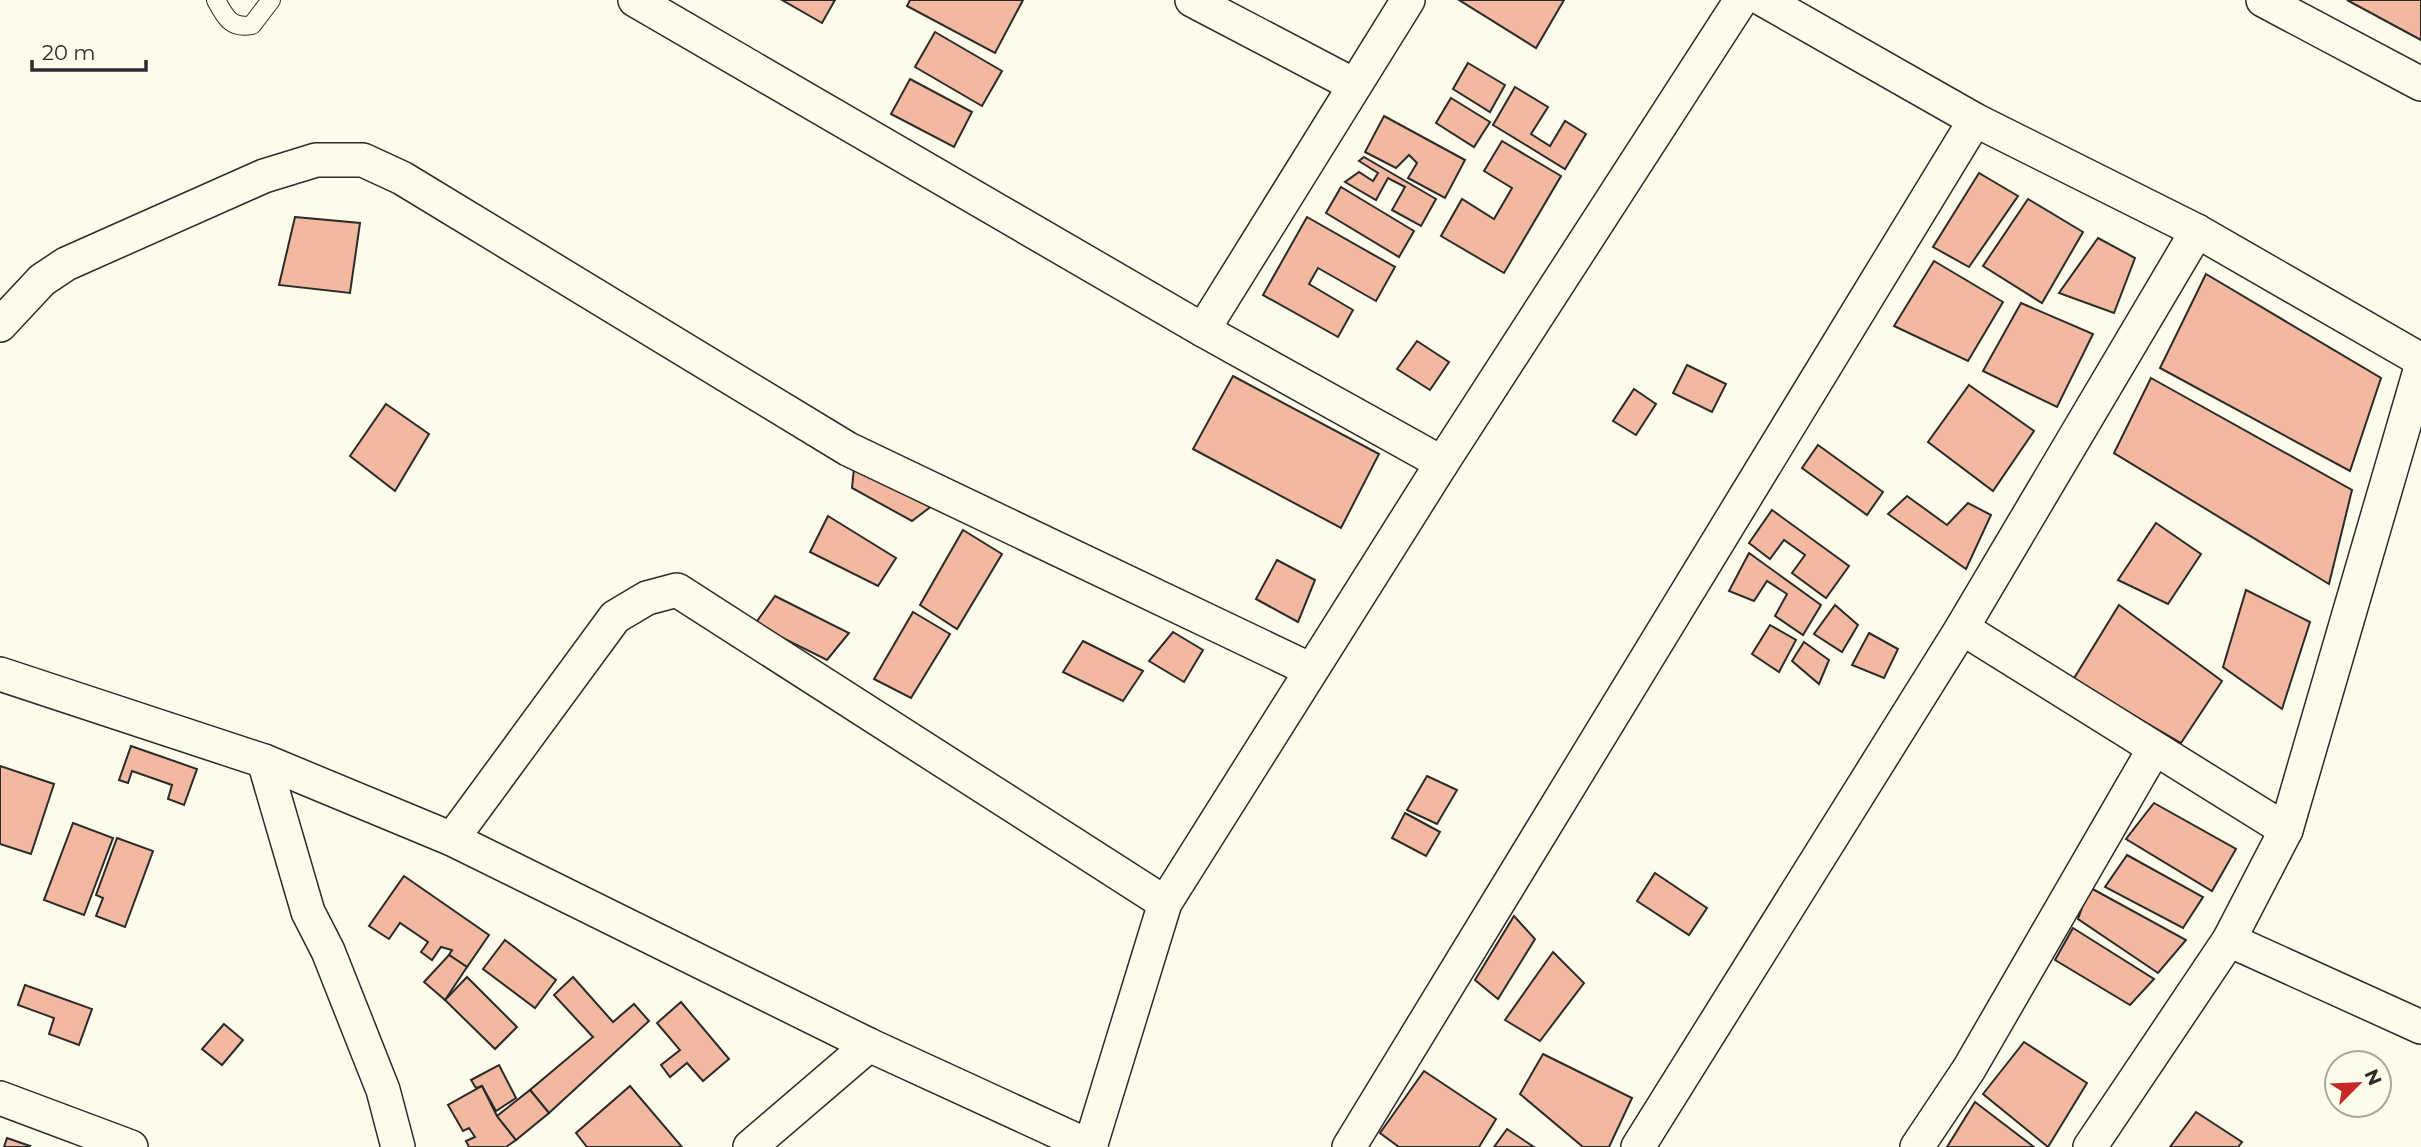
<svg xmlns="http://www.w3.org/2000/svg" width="2421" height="1147" font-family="Montserrat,sans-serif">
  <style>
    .building { fill: #f2b8a0; stroke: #2b2b2b; stroke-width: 2 }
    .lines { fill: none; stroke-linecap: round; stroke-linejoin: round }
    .lane-casing { stroke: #2b2b2b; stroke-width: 20 }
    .street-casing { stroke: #2b2b2b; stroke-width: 36 }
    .lane { stroke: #fdfbea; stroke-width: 18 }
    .street { stroke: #fdfbea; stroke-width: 33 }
  </style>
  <rect width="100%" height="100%" fill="#fdfbea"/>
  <g class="building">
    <path d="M782,0H835L822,23Z"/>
    <path d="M910,0H1023L995,53L907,6Z"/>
    <path d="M1459,0H1564L1536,48Z"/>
    <path d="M2347,0H2421V40Z"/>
    <path d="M935,32L1002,71L982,106L915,67Z"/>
    <path d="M1468,63L1505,85L1490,112L1453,89Z"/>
    <path d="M910,79L972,112L954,147L891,114Z"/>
    <path d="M1515,87L1548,107L1531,134L1550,146L1565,121L1586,134L1565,169L1493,125Z"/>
    <path d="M1451,98L1490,122L1474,147L1436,123Z"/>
    <path d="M1384,116L1465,160L1445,198L1408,178L1417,163L1409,155L1396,168L1365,152Z"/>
    <path d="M1502,141L1561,176L1504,273L1441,236L1462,199L1494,219L1512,188L1484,171Z"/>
    <path d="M1364,157L1436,199L1421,226L1392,210L1405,187L1388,178L1376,200L1345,182L1359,172L1373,181L1378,173L1359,161Z"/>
    <path d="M1979,173L2018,196L1969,267L1933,247Z"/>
    <path d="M1341,187L1414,231L1399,257L1326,213Z"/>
    <path d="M2028,199L2083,232L2042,303L1983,266Z"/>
    <path d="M295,217L360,223L350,293L279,285Z"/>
    <path d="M1307,217L1395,267L1376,301L1318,268L1309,284L1353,310L1338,337L1263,295Z"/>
    <path d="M2098,238L2135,258L2114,313L2059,293Z"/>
    <path d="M1934,261L2003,302L1968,361L1894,326Z"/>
    <path d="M2206,274L2381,378L2350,471L2160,368Z"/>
    <path d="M2021,303L2093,334L2057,407L1983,371Z"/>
    <path d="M1417,341L1449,362L1430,390L1397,369Z"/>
    <path d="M1687,365L1726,384L1712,412L1673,393Z"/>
    <path d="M1233,376L1379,454L1341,528L1193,449Z"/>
    <path d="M2151,378L2352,490L2329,584L2114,453Z"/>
    <path d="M1969,385L2034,431L1993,491L1928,442Z"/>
    <path d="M1634,389L1656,404L1636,435L1613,421Z"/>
    <path d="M386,404L429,434L395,491L350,456Z"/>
    <path d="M1818,445L1883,492L1867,515L1802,468Z"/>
    <path d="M854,468L933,505L912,521L852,488Z"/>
    <path d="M1907,496L1947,525L1968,503L1991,515L1966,569L1888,514Z"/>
    <path d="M1772,510L1849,566L1826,598L1792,573L1805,555L1784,540L1770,559L1749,543Z"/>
    <path d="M828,516L896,558L878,586L810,552Z"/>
    <path d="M2156,523L2201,554L2168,604L2118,580Z"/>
    <path d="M963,530L1002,554L957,629L920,605Z"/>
    <path d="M1749,553L1821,605L1803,635L1775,616L1787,594L1767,581L1754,601L1729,591Z"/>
    <path d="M1277,560L1315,580L1298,622L1256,599Z"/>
    <path d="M2246,590L2310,622L2282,709L2223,667Z"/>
    <path d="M775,596L849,633L827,660L755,624Z"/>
    <path d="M1835,605L1858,625L1842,652L1814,634Z"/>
    <path d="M2119,605L2222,681L2181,743L2073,680Z"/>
    <path d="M913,612L950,634L911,698L874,679Z"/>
    <path d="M1770,625L1796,640L1779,672L1752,654Z"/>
    <path d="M1173,632L1203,650L1184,682L1149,661Z"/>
    <path d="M1869,633L1898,649L1884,678L1852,665Z"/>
    <path d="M1083,641L1143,671L1123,701L1063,672Z"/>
    <path d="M1804,642L1829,660L1819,684L1792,661Z"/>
    <path d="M131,746L197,769L184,805L168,799L172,785L132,771L128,783L119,780Z"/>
    <path d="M0,766L54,784L31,854L0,844Z"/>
    <path d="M1427,776L1457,790L1437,824L1407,810Z"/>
    <path d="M2154,803L2236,849L2212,891L2126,839Z"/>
    <path d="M1405,813L1440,832L1426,856L1392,838Z"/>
    <path d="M73,823L113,838L84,915L44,900Z"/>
    <path d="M117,838L153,851L125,927L96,916L103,898L96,895Z"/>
    <path d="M2127,855L2203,897L2183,928L2105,887Z"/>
    <path d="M1655,873L1707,908L1689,935L1637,901Z"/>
    <path d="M404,876L489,935L467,967L449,955L452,950L441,947L432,960L421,952L428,942L400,923L389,939L369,926Z"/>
    <path d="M2089,887L2186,940L2158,973L2078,919Z"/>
    <path d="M1514,916L1535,939L1498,999L1475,980Z"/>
    <path d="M2073,928L2154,979L2130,1005L2055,960Z"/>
    <path d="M505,940L556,980L535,1008L483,969Z"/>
    <path d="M1553,952L1584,983L1540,1041L1505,1020Z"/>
    <path d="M449,955L467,967L445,1000L424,982Z"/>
    <path d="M467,977L517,1027L495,1049L445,1000Z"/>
    <path d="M573,977L613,1022L634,1004L649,1021L549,1113L530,1090L593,1037L554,995Z"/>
    <path d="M25,985L92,1009L79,1045L49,1034L54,1018L18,1005Z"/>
    <path d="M681,1002L729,1059L703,1081L687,1063L670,1077L661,1065L680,1050L657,1023Z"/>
    <path d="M224,1024L243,1040L222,1065L202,1049Z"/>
    <path d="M2024,1042L2087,1083L2048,1147L1983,1094Z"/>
    <path d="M1543,1054L1632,1098L1609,1147H1583L1520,1094Z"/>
    <path d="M499,1065L516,1098L496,1111L482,1086L476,1088L471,1080Z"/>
    <path d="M1424,1071L1496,1119L1479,1147H1399L1380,1133Z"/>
    <path d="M482,1086L497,1116L516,1140L506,1147H469L466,1141L475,1137L469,1128L463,1131L448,1105Z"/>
    <path d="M630,1086L682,1147H587L576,1133Z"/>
    <path d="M530,1090L549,1113L516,1140L497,1116Z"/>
    <path d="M1975,1102L2034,1147H1947Z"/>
    <path d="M2196,1112L2242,1142L2238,1147H2170Z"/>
    <path d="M1507,1129L1534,1147H1494Z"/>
    <path d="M7,1138L30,1146L29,1147H4Z"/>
  </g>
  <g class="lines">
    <g class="lane-casing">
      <path id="lane" d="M216,0C225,17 231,29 252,25L271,0"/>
    </g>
    <g class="street-casing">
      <g id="street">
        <path d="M635,0L1203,330L1442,463"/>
        <path d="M1192,0L1354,85"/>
        <path d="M1764,0L1975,120L2197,231L2421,360"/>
        <path d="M2263,0L2421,84"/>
        <path d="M0,325L42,280L66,264L264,176L316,160H363L402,178L848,449L1311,670"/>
        <path d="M1203,330L1408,0"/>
        <path d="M1962,628L2286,830"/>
        <path d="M0,674L264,761L452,839L869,1045L1091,1147"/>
        <path d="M264,761L308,912L328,951L383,1090L398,1147"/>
        <path d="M452,839L615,617L647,598L677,590L1165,903"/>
        <path d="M2229,940L2421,1027"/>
        <path d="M0,1098L131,1147"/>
        <path d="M750,1147L869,1045"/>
        <path d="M1090,1147L1165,903L1442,463L1741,0"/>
        <path d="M1349,1147L1975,120"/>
        <path d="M1638,1147L1962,628L2197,231"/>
        <path d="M1917,1147L1969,1069L2154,749"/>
        <path d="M2090,1147L2229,940L2286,830L2421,367"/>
      </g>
    </g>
    <use href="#lane" class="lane"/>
    <use href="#street" class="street"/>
  </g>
  <g transform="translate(2358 1084) rotate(66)"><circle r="33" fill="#fdfbea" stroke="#a9a89e" stroke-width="2"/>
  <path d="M0-5L12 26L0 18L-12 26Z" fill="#c62828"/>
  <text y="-10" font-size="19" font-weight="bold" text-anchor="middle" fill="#2b2b2b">N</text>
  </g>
  <path d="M32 60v10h114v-10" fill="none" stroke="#2b2b2b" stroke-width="3.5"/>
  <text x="42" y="60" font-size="21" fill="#2b2b2b" stroke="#fdfbea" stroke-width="5" paint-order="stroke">20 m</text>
</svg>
